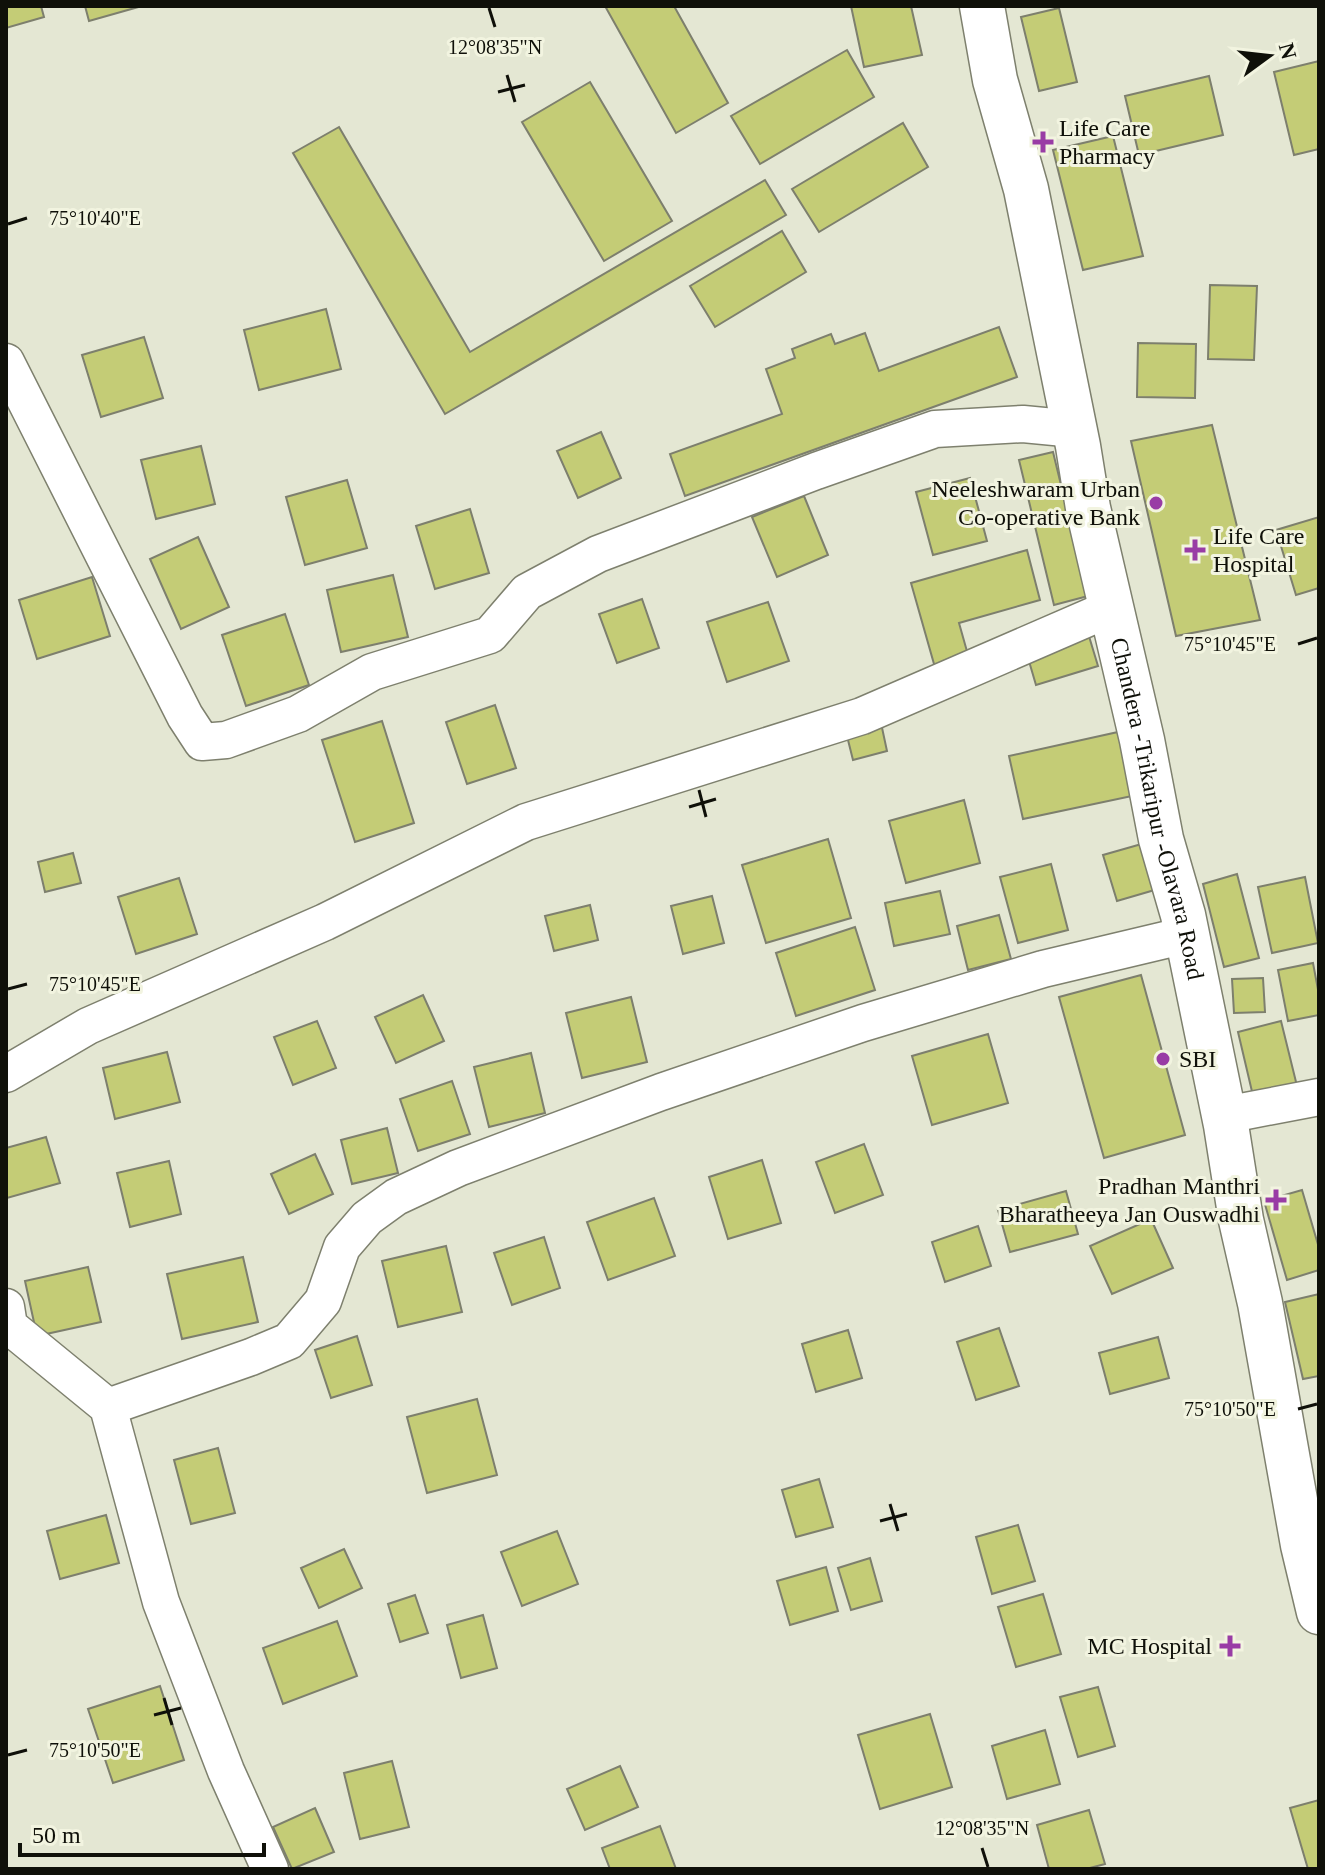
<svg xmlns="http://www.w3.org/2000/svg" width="1325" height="1875" font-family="Georgia,serif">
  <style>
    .building { fill: #c4cc76; stroke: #7d7f6d; stroke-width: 2 }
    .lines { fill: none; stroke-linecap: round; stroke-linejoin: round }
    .minor-casing { stroke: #7e806e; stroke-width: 39 }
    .secondary-casing { stroke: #7e806e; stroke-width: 47 }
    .minor { stroke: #fff; stroke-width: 36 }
    .secondary { stroke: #fff; stroke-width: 44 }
    .ticks { fill: none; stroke: #0f1009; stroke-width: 3 }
    .poi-dot { fill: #993ca5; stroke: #f2f4e0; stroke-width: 3 }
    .labels { text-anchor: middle; stroke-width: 6; stroke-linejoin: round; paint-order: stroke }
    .poi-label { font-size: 24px; fill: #0f1009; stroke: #f2f4e0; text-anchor: start }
    .street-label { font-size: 24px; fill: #0f1009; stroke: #f2f4e0 }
    .ticks-label { font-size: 20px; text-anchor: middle; fill: #0f1009; stroke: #f2f4e0; stroke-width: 6; stroke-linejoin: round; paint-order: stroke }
  </style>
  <rect width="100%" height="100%" fill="#e4e7d3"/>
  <g class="building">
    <path d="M6,6H41L44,17L6,28Z"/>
    <path d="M85,6H142L89,21Z"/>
    <path d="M605,6H674L728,103L676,133Z"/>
    <path d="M851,6H911L922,55L864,67Z"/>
    <path d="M1059,8L1077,82L1039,91L1021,17Z"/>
    <path d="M847,50L874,97L760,164L731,116Z"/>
    <path d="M1319,61V149L1294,155L1274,72Z"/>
    <path d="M1209,76L1223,135L1139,155L1125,96Z"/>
    <path d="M590,82L672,221L604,261L522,122Z"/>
    <path d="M903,123L928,167L819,232L792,189Z"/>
    <path d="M339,127L470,352L765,180L786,215L445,414L293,153Z"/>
    <path d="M1113,136L1143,256L1083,270L1053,150Z"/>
    <path d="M782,231L806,272L715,327L690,286Z"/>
    <path d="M1210,285L1257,286L1254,360L1208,359Z"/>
    <path d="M326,309L341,369L259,390L244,330Z"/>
    <path d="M999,327L1017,377L685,496L670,454L782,414L766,369L795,358L792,349L831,334L835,344L865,333L879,371Z"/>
    <path d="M144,337L163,398L101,417L82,355Z"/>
    <path d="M1138,343L1196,344L1195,398L1137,397Z"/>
    <path d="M1212,425L1260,620L1176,636L1131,441Z"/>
    <path d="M601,432L621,478L578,498L557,451Z"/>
    <path d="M201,446L215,504L156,519L141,460Z"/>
    <path d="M1053,452L1088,596L1054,605L1019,460Z"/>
    <path d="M970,478L987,541L933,555L916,492Z"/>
    <path d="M347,480L367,548L305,565L286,497Z"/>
    <path d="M804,496L828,555L777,577L752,517Z"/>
    <path d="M470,509L489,573L435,589L416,526Z"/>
    <path d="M1319,517V588L1296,595L1276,530Z"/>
    <path d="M198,537L229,607L181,629L150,559Z"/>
    <path d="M1027,550L1040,600L959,623L970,662L936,671L911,583Z"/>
    <path d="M393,575L408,637L341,652L327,590Z"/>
    <path d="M92,577L110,636L37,659L19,600Z"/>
    <path d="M642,599L659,648L617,663L599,614Z"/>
    <path d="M768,602L789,661L727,682L707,622Z"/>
    <path d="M285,614L309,685L246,706L222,635Z"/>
    <path d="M1088,633L1098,666L1036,685L1026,651Z"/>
    <path d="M495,705L516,768L467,784L446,722Z"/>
    <path d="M382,721L414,823L355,842L322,740Z"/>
    <path d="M881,723L887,751L853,760L846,732Z"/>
    <path d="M1118,732L1132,796L1023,819L1009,756Z"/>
    <path d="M964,800L980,863L906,883L889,821Z"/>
    <path d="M828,839L851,918L766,943L742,865Z"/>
    <path d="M1145,843L1158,889L1117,901L1103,855Z"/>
    <path d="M73,853L81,883L45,892L38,862Z"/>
    <path d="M1051,864L1068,930L1018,943L1000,877Z"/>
    <path d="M1237,874L1259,958L1224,967L1203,884Z"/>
    <path d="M1305,877L1318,943L1272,953L1258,887Z"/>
    <path d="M179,878L197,934L136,954L118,897Z"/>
    <path d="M940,891L950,934L894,946L885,903Z"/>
    <path d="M712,896L724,943L683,954L671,906Z"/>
    <path d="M590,905L598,940L554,951L545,916Z"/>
    <path d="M999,915L1011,959L968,970L957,926Z"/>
    <path d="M855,927L875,990L796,1016L776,953Z"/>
    <path d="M1313,963L1319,995V1015L1288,1021L1278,970Z"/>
    <path d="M1141,975L1185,1135L1104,1158L1059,997Z"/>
    <path d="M1263,978L1265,1012L1234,1013L1232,979Z"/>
    <path d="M423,995L444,1041L396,1063L375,1017Z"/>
    <path d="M631,997L647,1062L582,1078L566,1013Z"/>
    <path d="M317,1021L336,1068L293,1085L274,1037Z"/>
    <path d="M1281,1021L1298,1090L1254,1100L1238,1032Z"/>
    <path d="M988,1034L1008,1103L932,1125L912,1056Z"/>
    <path d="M167,1052L180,1102L115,1119L103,1068Z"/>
    <path d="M531,1053L545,1113L489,1127L474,1067Z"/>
    <path d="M452,1081L470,1134L418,1151L400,1099Z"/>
    <path d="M387,1128L398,1173L352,1184L341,1140Z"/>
    <path d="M46,1137L60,1183L7,1198L6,1148Z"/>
    <path d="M864,1144L883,1195L835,1213L816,1162Z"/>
    <path d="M315,1154L333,1194L289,1214L271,1174Z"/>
    <path d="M762,1160L781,1223L728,1239L709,1177Z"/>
    <path d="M169,1161L181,1214L130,1227L117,1173Z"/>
    <path d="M1302,1190L1319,1248V1270L1287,1280L1264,1201Z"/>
    <path d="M1066,1191L1078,1234L1010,1252L998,1210Z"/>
    <path d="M654,1198L675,1256L608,1280L587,1222Z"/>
    <path d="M1151,1219L1173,1268L1112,1294L1090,1246Z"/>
    <path d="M978,1226L991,1266L945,1282L932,1242Z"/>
    <path d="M544,1237L560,1288L512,1305L494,1253Z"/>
    <path d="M446,1246L462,1312L398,1327L382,1261Z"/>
    <path d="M243,1257L258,1322L182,1339L167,1274Z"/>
    <path d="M88,1267L101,1322L37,1336L25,1281Z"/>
    <path d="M1319,1294V1376L1303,1379L1285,1302Z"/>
    <path d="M999,1328L1019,1386L976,1400L957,1342Z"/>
    <path d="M848,1330L862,1378L816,1392L802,1344Z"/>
    <path d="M357,1336L372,1385L331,1398L315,1350Z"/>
    <path d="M1158,1337L1169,1378L1110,1394L1099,1353Z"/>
    <path d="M477,1399L497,1475L427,1493L407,1417Z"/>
    <path d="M218,1448L235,1513L191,1524L174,1460Z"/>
    <path d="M819,1479L833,1527L796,1537L782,1490Z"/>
    <path d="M106,1515L119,1563L60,1579L47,1531Z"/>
    <path d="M1018,1525L1035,1581L992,1594L976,1537Z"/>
    <path d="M557,1531L578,1584L522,1606L501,1552Z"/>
    <path d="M344,1549L362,1588L319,1608L301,1568Z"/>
    <path d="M870,1558L882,1601L851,1610L838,1568Z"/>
    <path d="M826,1567L838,1611L790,1625L777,1581Z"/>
    <path d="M1043,1594L1061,1654L1016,1667L998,1607Z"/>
    <path d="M415,1595L428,1633L400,1642L388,1604Z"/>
    <path d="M483,1615L497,1668L461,1678L447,1625Z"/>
    <path d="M337,1621L357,1676L283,1704L263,1648Z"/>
    <path d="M160,1686L184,1760L113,1783L88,1709Z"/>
    <path d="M1098,1687L1115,1746L1078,1757L1060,1697Z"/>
    <path d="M930,1714L952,1787L880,1809L858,1735Z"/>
    <path d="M1045,1730L1060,1784L1007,1799L992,1746Z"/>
    <path d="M392,1761L409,1827L360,1839L344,1773Z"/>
    <path d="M620,1766L638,1807L585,1830L567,1789Z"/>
    <path d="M1319,1800V1869H1308L1290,1808Z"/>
    <path d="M315,1808L334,1852L292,1869L273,1827Z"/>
    <path d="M1089,1810L1105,1864L1086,1869H1049L1037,1825Z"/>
    <path d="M660,1826L676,1869H610L602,1848Z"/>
  </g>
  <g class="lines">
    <g class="minor-casing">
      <g id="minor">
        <path d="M6,362L185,716L202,742L226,740L298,714L372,672L490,635L527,592L598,554L816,471L935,429L1023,424L1075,429"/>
        <path d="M6,1074L88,1026L325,922L526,822L862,716L1111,608"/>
        <path d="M1225,1115L1319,1097"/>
        <path d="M6,1307L9,1326L108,1407L161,1602L226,1771L270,1869"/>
        <path d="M108,1407L251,1357L289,1341L323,1301L342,1247L367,1218L396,1197L458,1168L661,1092L863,1023L1043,969L1186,935"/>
      </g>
    </g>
    <g class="secondary-casing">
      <g id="secondary">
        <path id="s1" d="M982,6L995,80L1026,189L1078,446L1088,508L1142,740L1161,839L1183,915L1226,1125L1241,1220L1260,1303L1303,1545L1319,1612"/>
      </g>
    </g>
    <use href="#minor" class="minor"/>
    <use href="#secondary" class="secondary"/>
  </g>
  <path class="ticks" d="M489,8L495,27M507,75L515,102M498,92L525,85M8,224L27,218M1298,644L1317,638M699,790L706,817M689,807L716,799M8,989L27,984M1298,1409L1317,1404M890,1504L898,1531M880,1521L907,1514M164,1698L172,1725M154,1715L181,1708M8,1755L27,1750M982,1848L988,1867"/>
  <g class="poi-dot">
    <path d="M1039 130h8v8h8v8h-8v8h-8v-8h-8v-8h8z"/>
    <circle cx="1156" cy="503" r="8"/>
    <path d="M1191 538h8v8h8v8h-8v8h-8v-8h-8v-8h8z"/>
    <circle cx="1163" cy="1059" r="8"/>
    <path d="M1272 1188h8v8h8v8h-8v8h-8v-8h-8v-8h8z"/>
    <path d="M1226 1634h8v8h8v8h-8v8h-8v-8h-8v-8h8z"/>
  </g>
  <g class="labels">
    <g class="poi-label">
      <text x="1059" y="136">Life Care<tspan x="1059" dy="28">Pharmacy</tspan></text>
      <text x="1140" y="497" text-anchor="end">Neeleshwaram Urban<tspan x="1140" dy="28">Co-operative Bank</tspan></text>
      <text x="1213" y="544">Life Care<tspan x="1213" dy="28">Hospital</tspan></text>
      <text x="1179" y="1067">SBI</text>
      <text x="1260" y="1194" text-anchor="end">Pradhan Manthri<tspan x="1260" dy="28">Bharatheeya Jan Ouswadhi</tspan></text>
      <text x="1212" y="1654" text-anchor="end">MC Hospital</text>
    </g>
    <g class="street-label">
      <text dy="8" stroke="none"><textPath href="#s1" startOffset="822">Chandera -Trikaripur -Olavara Road</textPath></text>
    </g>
  </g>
  <g class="ticks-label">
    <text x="495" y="54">12°08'35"N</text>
    <text x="95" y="225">75°10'40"E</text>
    <text x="1230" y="651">75°10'45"E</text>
    <text x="95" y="991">75°10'45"E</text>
    <text x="1230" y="1416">75°10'50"E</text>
    <text x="95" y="1757">75°10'50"E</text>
    <text x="982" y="1835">12°08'35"N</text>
  </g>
  <rect width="1325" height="1875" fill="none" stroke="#0f1009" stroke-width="16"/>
  <g transform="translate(1269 56) rotate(75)" stroke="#f2f4e0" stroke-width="6" paint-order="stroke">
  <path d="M0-6L14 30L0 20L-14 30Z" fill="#0f1009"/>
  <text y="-12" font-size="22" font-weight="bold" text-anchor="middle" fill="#0f1009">N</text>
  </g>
  <path d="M20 1843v12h244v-12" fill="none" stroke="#0f1009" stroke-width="4"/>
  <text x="32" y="1843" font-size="24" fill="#0f1009" stroke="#f2f4e0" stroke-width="6" paint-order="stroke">50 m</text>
</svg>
